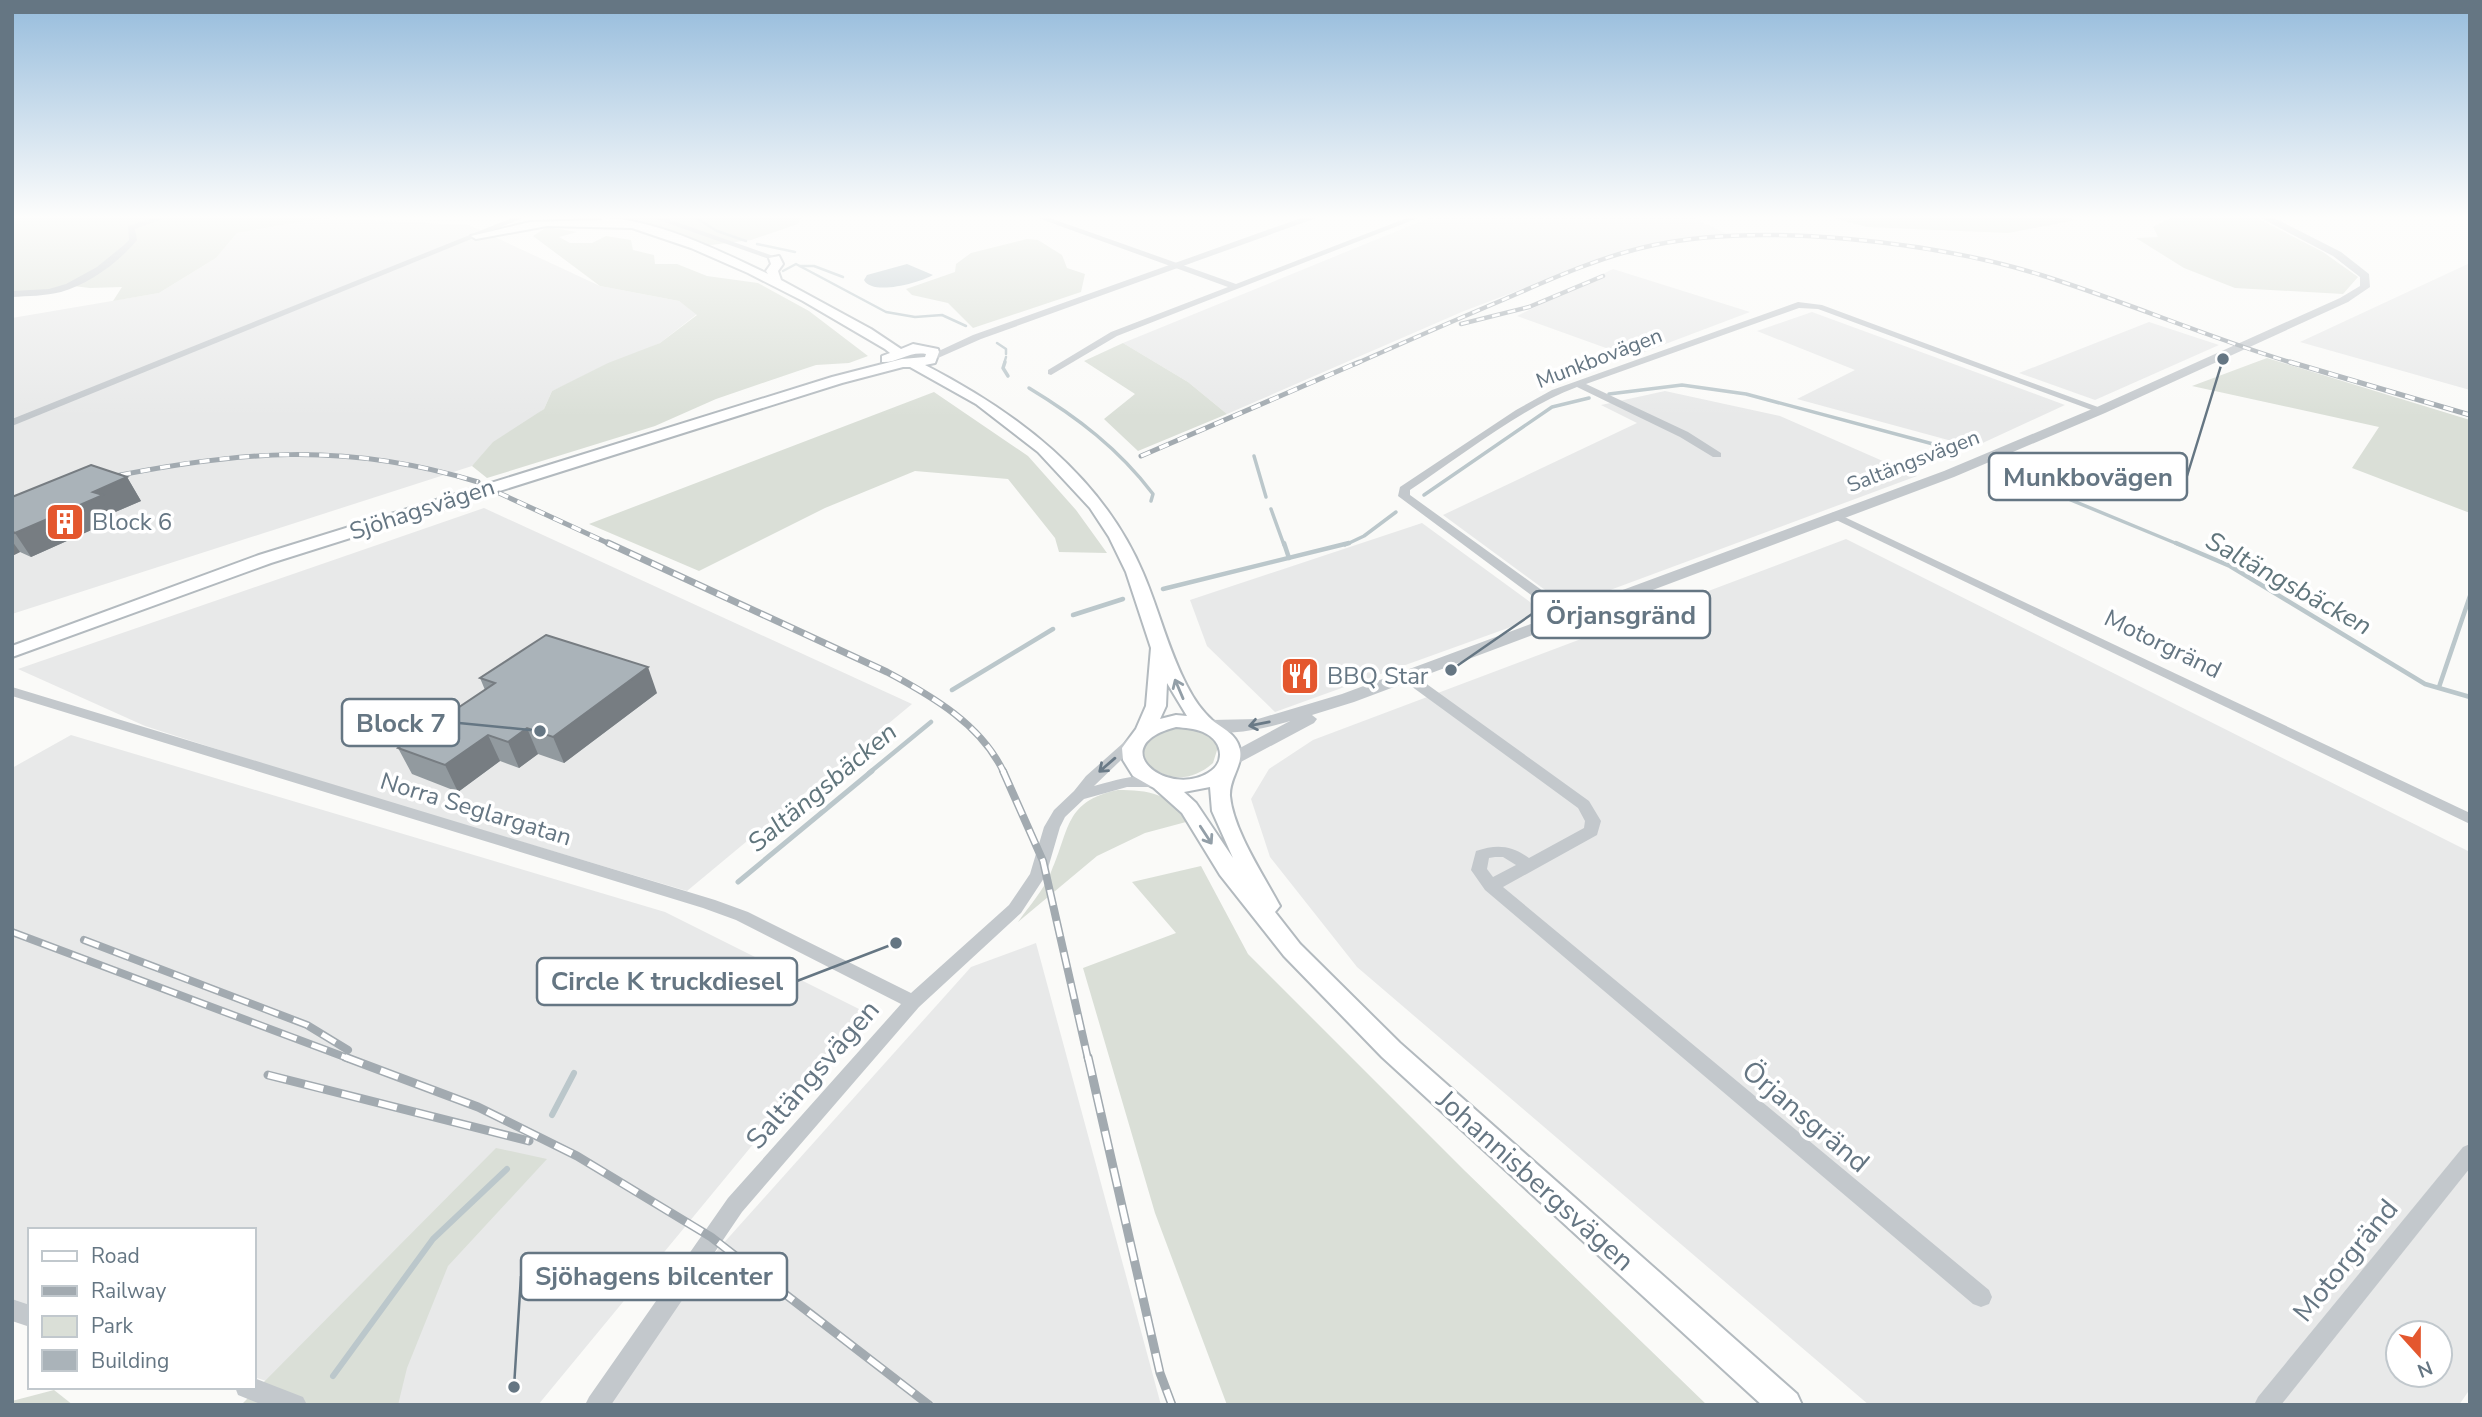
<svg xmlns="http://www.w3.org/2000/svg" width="2482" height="1417" font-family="'Nunito Sans',sans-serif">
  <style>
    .built { fill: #e8e9e9; fill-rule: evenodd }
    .green { fill: #dadfd7 }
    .water { fill: #bbc7cb }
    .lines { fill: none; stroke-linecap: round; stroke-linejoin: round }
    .stream-far4 { stroke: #bbc7cb; stroke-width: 2.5 }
    .stream-far3 { stroke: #bbc7cb; stroke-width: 3.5 }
    .stream-far2 { stroke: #bbc7cb; stroke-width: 4.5 }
    .stream-far1 { stroke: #bbc7cb; stroke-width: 5 }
    .stream { stroke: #bbc7cb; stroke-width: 6 }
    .secondary-casing { stroke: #b3babf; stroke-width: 4 }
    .minor { fill: #c3c8cc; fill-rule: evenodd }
    .tertiary { fill: #c3c8cc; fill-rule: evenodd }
    .secondary { fill: #fff; fill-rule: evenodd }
    .rail-far4-casing { stroke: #a2aab0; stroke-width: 4.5 }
    .rail-far3-casing { stroke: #a2aab0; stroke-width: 5 }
    .rail-far2-casing { stroke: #a2aab0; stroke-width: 7 }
    .rail-far1-casing { stroke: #a2aab0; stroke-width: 8 }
    .rail-casing { stroke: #a2aab0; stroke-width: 9 }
    .rail-far4 { stroke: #fff; stroke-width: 2.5; stroke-dasharray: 8; stroke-linecap: butt }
    .rail-far3 { stroke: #fff; stroke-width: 3.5; stroke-dasharray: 10; stroke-linecap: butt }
    .rail-far2 { stroke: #fff; stroke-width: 4.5; stroke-dasharray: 12; stroke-linecap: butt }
    .rail-far1 { stroke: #fff; stroke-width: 5; stroke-dasharray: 16; stroke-linecap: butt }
    .rail { stroke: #fff; stroke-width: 6; stroke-dasharray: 19; stroke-linecap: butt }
    .wall { fill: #929a9f }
    .shaded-wall { fill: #777d82 }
    .building { fill: #aab3b9; stroke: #777d82; stroke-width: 2 }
    .oneway { stroke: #939fa8 }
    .oneway2 { stroke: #6a7a87 }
    .labels { text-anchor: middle; stroke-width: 7; stroke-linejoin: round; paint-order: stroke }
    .far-street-label { font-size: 21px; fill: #657683; stroke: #fff }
    .street-label { font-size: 24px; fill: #657683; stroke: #fff }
    .poi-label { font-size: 24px; fill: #657683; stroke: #fff; text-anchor: start }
    .water-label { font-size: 26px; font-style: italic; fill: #60757c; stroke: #fff }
    .near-street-label { font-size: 28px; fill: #657683; stroke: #fff }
    .leader { fill: none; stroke: #657683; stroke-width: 2.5 }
    .callout-dot { fill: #657683; stroke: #fff; stroke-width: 2.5 }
    .callout { fill: #fff; stroke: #657683; stroke-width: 2.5 }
    .callout-label { font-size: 26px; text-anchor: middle; font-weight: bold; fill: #657683 }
  </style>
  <rect width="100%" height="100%" fill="#fafaf8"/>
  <g class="built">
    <path d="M324,218L469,225L600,286L679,301L697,314L660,343L552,391L544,409L472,466L12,614V318L159,293L216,258L237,233Z"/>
    <path d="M1429,218H1694L1727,234L1612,255L1464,311L1227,414L1188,382L1123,343Z"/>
    <path d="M2470,263V390L2300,342Z"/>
    <path d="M1613,269L1750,312L1631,357L1517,316Z"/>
    <path d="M1812,312L2065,405L1974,447L1797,399L1855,370L1757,331Z"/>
    <path d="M2149,322L2219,345L2095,400L2019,373Z"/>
    <path d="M1665,391L1780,416L1917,476L1567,606L1443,515L1637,423L1601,405Z"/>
    <path d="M484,508L912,704L687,891L310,779L145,726L18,669Z"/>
    <path d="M1422,523L1530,602L1534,610L1530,615L1522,623L1275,712L1207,646L1190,600Z"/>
    <path d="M1846,539L2470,852V1389L2459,1405H1869L1357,967L1270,857L1251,799L1269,769L1313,740ZM2398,1333H2440V1375H2398Z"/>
    <path d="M71,735L665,912L863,1011L538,1405H339L254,1377V1230H30V1305L12,1299V768Z"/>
    <path d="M1036,943L1161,1405H603L704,1265L971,967Z"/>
  </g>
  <g class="green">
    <path d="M12,218H324L237,233L216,258L159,293L113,301L122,287L90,288L65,285L54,289L12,293Z"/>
    <path d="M624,218H801L798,224L751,240L703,246Z"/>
    <path d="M1833,218H2070L2076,220L2008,233L1867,227Z"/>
    <path d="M2170,218H2257L2323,252L2358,277L2343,294L2235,288L2184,268L2136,238L2158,237L2153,227Z"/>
    <path d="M547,227L577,232L559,237L570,243H592L606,236L631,240L633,250L654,255L655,264H677L707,276L758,283L809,311L868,356L849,363L816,365L798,371L716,399L655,426L487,478L472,466L493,442L544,409L552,391L608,363L660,343L697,315L679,301L600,286L533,236Z"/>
    <path d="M1027,239L1038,240L1062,255L1067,268L1085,274L1081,292L973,328L948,303L912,295L906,289L955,272L956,264L971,253Z"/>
    <path d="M1123,343L1188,382L1227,414L1138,451L1104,419L1135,394L1084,361Z"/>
    <path d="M2267,358L2470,420V513L2352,468L2379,427L2192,386Z"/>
    <path d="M934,392L1028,456L1076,510L1107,553L1059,552L1055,538L1008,479L915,471L825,508L699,571L589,524Z"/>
    <path d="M1184,727C1199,730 1210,733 1218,747L1213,763C1188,785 1163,780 1141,759C1144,733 1159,728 1184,727Z"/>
    <path d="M1118,790C1147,790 1173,793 1186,822L1145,833L1097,856L1018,922C1029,906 1044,890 1051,872C1070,830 1064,801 1118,790Z"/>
    <path d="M1201,866L1248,954L1465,1171L1707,1405H1227L1155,1213L1083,968L1176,933L1132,882Z"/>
    <path d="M496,1148L547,1159L448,1266L407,1368L398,1405H241Z"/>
    <path d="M54,1390L73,1405H12V1401Z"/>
  </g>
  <path class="water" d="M907,264L933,275C919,283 872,296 864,280L867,275Z"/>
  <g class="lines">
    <g class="stream-far4">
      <path d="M696,218L717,231L746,241"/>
      <path d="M757,244L795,252"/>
      <path d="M800,266H814L843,277"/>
      <path d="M783,271L796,264L886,312L915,317L942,315L966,326"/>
      <path d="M997,343L1006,349V354"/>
      <path d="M1004,364L1006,357"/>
    </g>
    <g class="stream-far3">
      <path d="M1005,362L1003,368L1008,376"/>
      <path d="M1029,388C1077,417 1119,449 1153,494L1151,501"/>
      <path d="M1609,394L1682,385L1746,394L1948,448"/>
      <path d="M1254,456L1266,497"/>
      <path d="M2008,474L2180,545"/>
      <path d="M1424,495L1552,407L1589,398"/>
      <path d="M1271,509L1284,545"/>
      <path d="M1345,545L1364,536L1396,512"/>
    </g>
    <g class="stream-far2">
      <path d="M1284,543L1289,558"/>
      <path d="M2176,543L2230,566L2425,684L2470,697"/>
      <path d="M1163,589L1349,543"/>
      <path d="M1073,615L1123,599"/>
      <path d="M2439,687L2470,596"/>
      <path d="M952,690L1053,629"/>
      <path d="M869,773L931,722"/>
    </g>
    <path class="stream-far1" d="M738,882L872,771"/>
    <g class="stream">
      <path d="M552,1115L574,1073"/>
      <path d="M333,1376L433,1239L507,1169"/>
    </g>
    <g class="secondary-casing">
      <path id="secondary" d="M601,218C654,218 720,251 768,274L766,271L771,264L769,258L779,256L783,264L778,271L781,280L871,329L901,349L913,344L938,349L939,352L935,363L925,365C1016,412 1102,476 1143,573C1159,610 1168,650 1187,686C1193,698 1202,711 1212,720C1223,729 1237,734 1240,750C1243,765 1229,779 1230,796C1233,830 1264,876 1280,906L1275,912L1300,944L1400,1043L1797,1394L1802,1405H1762L1382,1057L1284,956L1220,875L1182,813L1154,788L1133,776L1123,760L1122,748L1136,729L1146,706L1151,648L1126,572L1109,537L1090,508L1038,452L976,404L910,367H903L842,383L271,563L12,657V646L259,555L832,377L902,359L925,357L926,354C909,351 898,363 882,362V356L890,353L885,349L803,301L748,273L691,248L632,228L547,226L476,239L471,236L530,222L603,220ZM1167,683L1187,716L1176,715L1160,719L1166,706ZM1176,727C1185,728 1194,728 1203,732C1222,740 1227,762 1208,773C1166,798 1103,746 1176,727ZM1210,787L1212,811L1233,858L1196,803L1184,792Z"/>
    </g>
    <g class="minor">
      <path d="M153,218H165L135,229L137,240C119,262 89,284 61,292C45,296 28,296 12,297V291L49,289L66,284L97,267L124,245L129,240L128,226Z"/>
      <path d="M512,218H523L12,426V419Z"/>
      <path d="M653,218H665L779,258L772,260Z"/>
      <path d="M1038,218H1050L1236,284L1407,218H1418L1117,336L1051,375L1048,374V370L1111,332L1228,287Z"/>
      <path d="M1798,302L1822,305L2106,410L2097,412L1818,309L1799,308L1586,384L1688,432L1721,453V457H1713L1680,437L1577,387C1521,408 1460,457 1410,490V495L1572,612L1573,615L1567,619L1562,618L1398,496L1400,487L1516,410L1552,390Z"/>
      <path d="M1834,512L2470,813V824L1830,517L1828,515Z"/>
      <path d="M1405,671L1410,672L1589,801L1601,821L1597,835L1503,887L1989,1290L1992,1297L1989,1304L1981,1307L1973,1304L1485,890L1471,870L1476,851C1497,844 1511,845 1529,858L1584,828L1585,821L1578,808L1400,678L1398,675L1400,672ZM1495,857H1503L1516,865L1493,877L1487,869L1489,858Z"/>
      <path d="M12,687L715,900L748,912L911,993L1009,905L1030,874L1044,827L1054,810L1074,791L1086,776L1131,736L1136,734L1143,739L1094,786C1110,782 1148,769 1161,782L1154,787H1127L1084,799L1065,817L1060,827L1046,875L1021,913L919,1007L742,1212L611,1405H585L589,1397L728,1198L901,1004L736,920L703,908L12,696Z"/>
      <path d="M2470,1144V1168L2281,1405H2254L2258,1397L2463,1147Z"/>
      <path d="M12,1299L30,1305V1327L12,1321Z"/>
      <path d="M254,1378L303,1397L307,1405H263L238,1395L235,1387H254Z"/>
    </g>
    <g class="tertiary">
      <path d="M1301,218H1316L981,339L938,358L928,356L973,335Z"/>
      <path d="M2261,218H2274L2341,252L2369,274L2370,287L2348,302L2105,413L1954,477L1354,702L1312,715L1317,719L1314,723L1237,764L1231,766L1222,760L1225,756L1290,721C1272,727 1215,741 1202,726L1211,720L1258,719L1342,694L1944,471L2097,407L2340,298L2360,286V277L2333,256Z"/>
    </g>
    <use href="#secondary" class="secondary"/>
    <g class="rail-far4-casing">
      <g id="rail-far4">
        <path d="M1461,324L1529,307L1603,276"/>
        <path d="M1355,364C1405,342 1455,320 1505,299C1553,278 1602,256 1654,245C1763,222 1935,242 2041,275C2127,302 2209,338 2296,364"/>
      </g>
    </g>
    <g class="rail-far3-casing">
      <g id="rail-far3">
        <path d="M2290,362L2470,415"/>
        <path d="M1141,456L1359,362"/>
        <path d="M101,479C237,451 343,441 478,482"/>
        <path d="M499,493L612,545"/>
      </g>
    </g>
    <g class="rail-far2-casing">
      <path id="rail-far2" d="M608,543L887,672C932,696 982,725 1004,773"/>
    </g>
    <g class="rail-far1-casing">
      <g id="rail-far1">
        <path d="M1003,771L1043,861L1088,1059"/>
        <path d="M12,932L350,1059"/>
        <path d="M84,940L307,1025L348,1050"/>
      </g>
    </g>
    <g class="rail-casing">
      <g id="rail">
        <path d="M345,1057L478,1107L577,1156L711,1237L929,1405"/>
        <path d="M1088,1057L1160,1373L1172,1405"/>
        <path d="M268,1075L529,1141"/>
      </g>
    </g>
    <use href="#rail-far4" class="rail-far4"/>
    <use href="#rail-far3" class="rail-far3"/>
    <use href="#rail-far2" class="rail-far2"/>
    <use href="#rail-far1" class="rail-far1"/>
    <use href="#rail" class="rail"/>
  </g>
  <g class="wall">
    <path d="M127,477L141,501L113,513L116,519L31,557L20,552L12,556V497Z"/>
    <path d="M480,678L657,693L564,763L538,754L519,768L500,761L458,792L412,774L398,748L485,690Z"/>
  </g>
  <g class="shaded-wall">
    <path d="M127,477L141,501L113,513L116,519L31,557L15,533L93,492Z"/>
    <path d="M12,541L20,552L12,556Z"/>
    <path d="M648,667L657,693L564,763L553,737Z"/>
    <path d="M527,728L538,754L519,768L508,742Z"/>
    <path d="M488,735L500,761L458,792L445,765Z"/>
  </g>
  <g class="building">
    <path d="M91,465L127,477L93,492L103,495L15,533L12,531V497Z"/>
    <path d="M546,635L648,667L553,737L527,728L508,742L488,735L445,765L398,748L495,683L480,678Z"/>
  </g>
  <defs><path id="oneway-shaft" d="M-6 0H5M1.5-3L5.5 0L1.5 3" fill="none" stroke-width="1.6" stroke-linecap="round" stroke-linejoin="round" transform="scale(1.75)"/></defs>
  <g class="oneway">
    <use href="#oneway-shaft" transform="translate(1179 689) rotate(-113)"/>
    <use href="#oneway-shaft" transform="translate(1206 835) rotate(57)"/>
  </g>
  <g class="oneway2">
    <use href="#oneway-shaft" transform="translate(1259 724) rotate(169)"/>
    <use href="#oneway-shaft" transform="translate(1107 765) rotate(139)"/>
  </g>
  <linearGradient id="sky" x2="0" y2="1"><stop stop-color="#96bcdc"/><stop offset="0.52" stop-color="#fdfdfc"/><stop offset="1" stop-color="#fdfdfc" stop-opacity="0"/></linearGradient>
  <rect width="2482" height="417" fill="url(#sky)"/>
  <defs>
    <g id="building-square" transform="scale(2.0125)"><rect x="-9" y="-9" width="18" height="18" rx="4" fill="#e4572e" stroke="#fff"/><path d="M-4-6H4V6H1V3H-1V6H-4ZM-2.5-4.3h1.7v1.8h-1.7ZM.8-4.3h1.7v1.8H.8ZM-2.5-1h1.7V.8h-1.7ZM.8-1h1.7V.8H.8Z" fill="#fff"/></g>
    <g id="restaurant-square" transform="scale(2.0125)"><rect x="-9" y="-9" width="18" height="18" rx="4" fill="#e4572e" stroke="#fff"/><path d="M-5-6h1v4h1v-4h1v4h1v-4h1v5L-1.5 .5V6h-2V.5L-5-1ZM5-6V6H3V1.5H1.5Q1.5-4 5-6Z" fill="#fff"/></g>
  </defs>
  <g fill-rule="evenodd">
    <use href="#building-square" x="65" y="522"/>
    <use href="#restaurant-square" x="1300" y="676"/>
  </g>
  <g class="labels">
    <g class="far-street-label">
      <text transform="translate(1599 358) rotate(-21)" y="7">Munkbovägen</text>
      <text transform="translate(1913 461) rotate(-21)" y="7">Saltängsvägen</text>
    </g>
    <g class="street-label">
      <text transform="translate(422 509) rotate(-18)" y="8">Sjöhagsvägen</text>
      <text transform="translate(2163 644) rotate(26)" y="8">Motorgränd</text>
      <text transform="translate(476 809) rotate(17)" y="8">Norra Seglargatan</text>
    </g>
    <g class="poi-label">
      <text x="92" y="530">Block 6</text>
      <text x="1327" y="684">BBQ Star</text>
    </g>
    <g class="water-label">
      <text transform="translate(2289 583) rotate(29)" y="9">Saltängsbäcken</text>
      <text transform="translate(822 787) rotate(-40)" y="9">Saltängsbäcken</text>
    </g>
    <g class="near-street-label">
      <text transform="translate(812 1074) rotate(-49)" y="10">Saltängsvägen</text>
      <text transform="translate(1806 1116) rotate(40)" y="10">Örjansgränd</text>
      <text transform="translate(1536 1180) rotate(42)" y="10">Johannisbergsvägen</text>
      <text transform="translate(2345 1260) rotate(-51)" y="10">Motorgränd</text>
    </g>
  </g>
  <path class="leader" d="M2223 359L2187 476M1451 670L1532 614M540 731L459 723M896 943L797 981M514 1387L521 1276"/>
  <g class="callout-dot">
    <circle cx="2223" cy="359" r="7"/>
    <circle cx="1451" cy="670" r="7"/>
    <circle cx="540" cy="731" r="7"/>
    <circle cx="896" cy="943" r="7"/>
    <circle cx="514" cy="1387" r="7"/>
  </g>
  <g class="callout">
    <rect x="1989" y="453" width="198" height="47" rx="7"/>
    <rect x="1532" y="591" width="178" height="47" rx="7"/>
    <rect x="342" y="699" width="117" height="47" rx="7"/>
    <rect x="537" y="958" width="260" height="47" rx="7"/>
    <rect x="521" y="1253" width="266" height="47" rx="7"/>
  </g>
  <g class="callout-label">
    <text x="2088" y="486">Munkbovägen</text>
    <text x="1621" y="624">Örjansgränd</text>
    <text x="401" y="732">Block 7</text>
    <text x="667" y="990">Circle K truckdiesel</text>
    <text x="654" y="1285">Sjöhagens bilcenter</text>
  </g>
  <rect width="2482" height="1417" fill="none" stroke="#657683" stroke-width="28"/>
  <rect x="28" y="1228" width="228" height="161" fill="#ffffff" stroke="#c1c8cd" stroke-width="2"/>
  <rect x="42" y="1251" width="35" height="10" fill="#ffffff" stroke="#c1c8cd" stroke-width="2"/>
  <text x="91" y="1263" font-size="21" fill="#657683">Road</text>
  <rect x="42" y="1286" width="35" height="10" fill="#a2aab0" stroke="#c1c8cd" stroke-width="2"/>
  <text x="91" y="1298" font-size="21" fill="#657683">Railway</text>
  <rect x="42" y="1316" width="35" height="21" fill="#dadfd7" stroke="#c1c8cd" stroke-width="2"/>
  <text x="91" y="1333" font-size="21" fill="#657683">Park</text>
  <rect x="42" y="1350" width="35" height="21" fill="#aab3b9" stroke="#c1c8cd" stroke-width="2"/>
  <text x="91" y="1368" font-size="21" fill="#657683">Building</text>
  <g transform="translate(2419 1354) rotate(159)"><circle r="33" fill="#ffffff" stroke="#c1c8cd" stroke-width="2"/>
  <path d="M0-5L12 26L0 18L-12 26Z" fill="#e4572e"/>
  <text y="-10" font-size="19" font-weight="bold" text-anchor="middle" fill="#657683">N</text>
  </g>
</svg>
